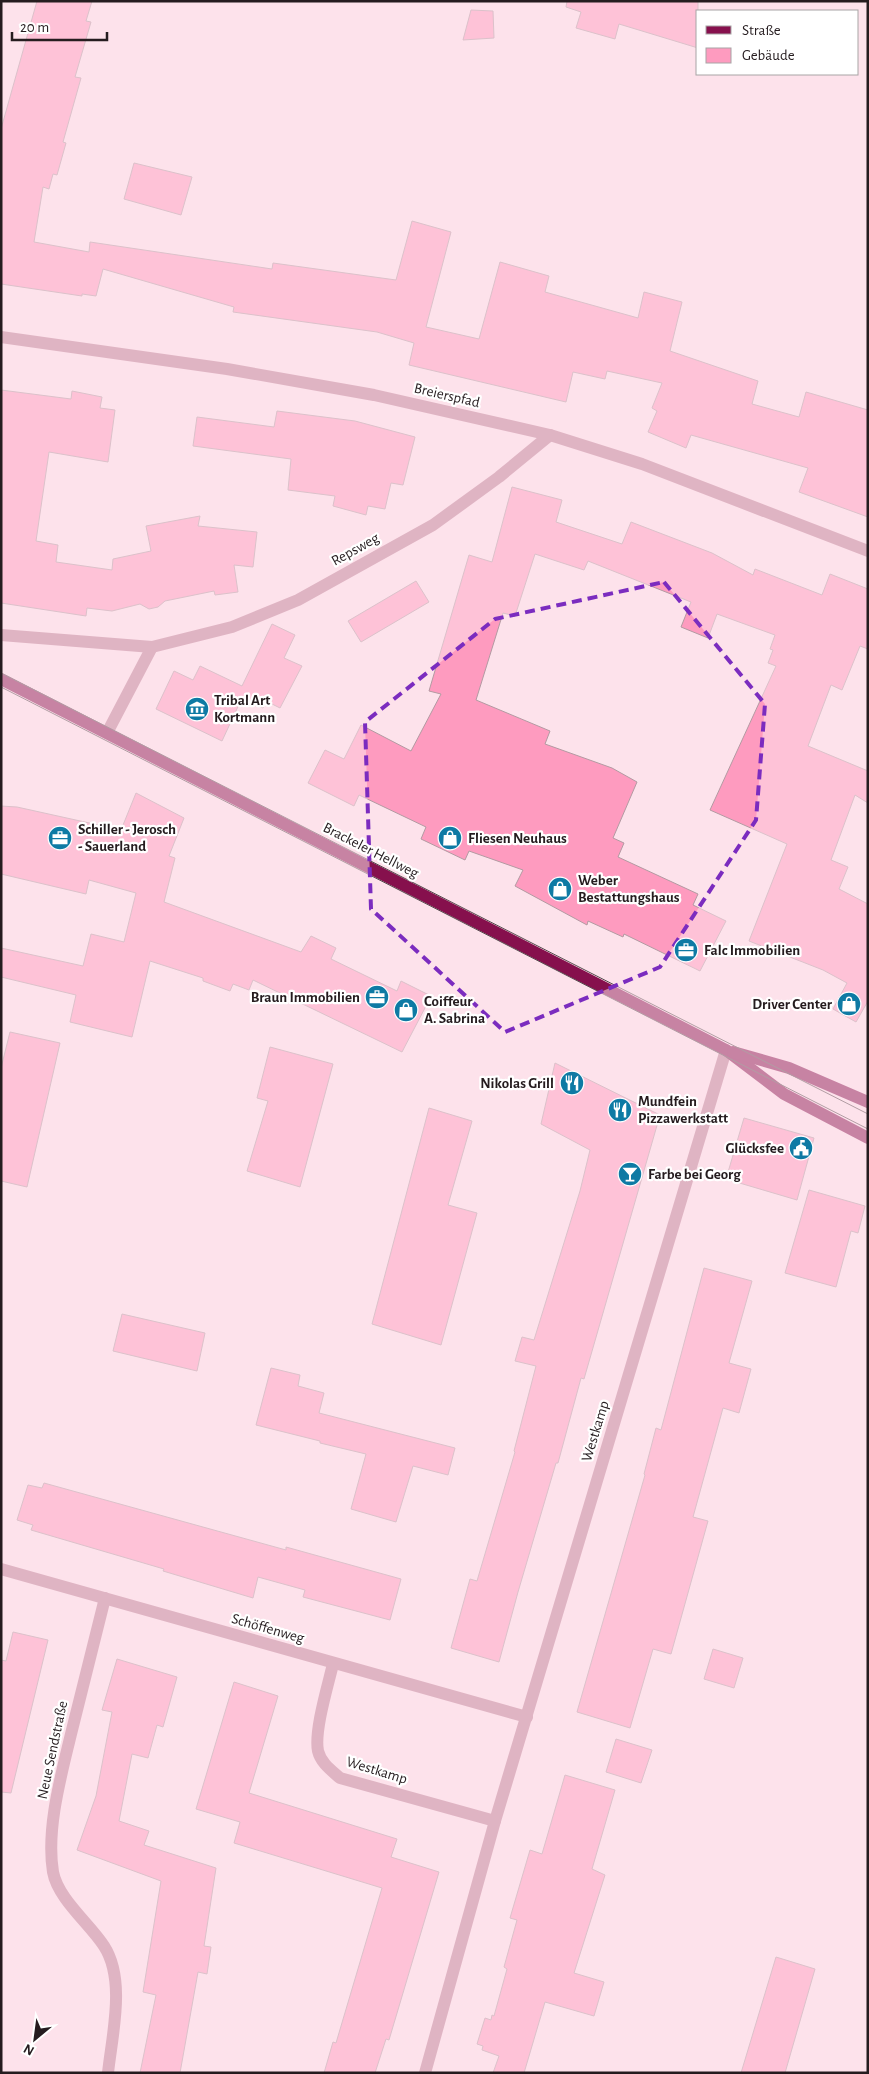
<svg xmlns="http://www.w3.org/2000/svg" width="869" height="2074" font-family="'Alegreya Sans',sans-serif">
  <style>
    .building { fill: #fe9bbf; stroke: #b39aa2 }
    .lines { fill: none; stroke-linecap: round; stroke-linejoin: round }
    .minor { stroke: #bb7d93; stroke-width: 12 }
    .major { stroke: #86104d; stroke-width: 12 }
    .tram { stroke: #56494d; stroke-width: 1 }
    .marked { fill: none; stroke: #7b2cbf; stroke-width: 4; stroke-dasharray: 10 6; stroke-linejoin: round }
    .labels { text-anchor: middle; stroke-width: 4.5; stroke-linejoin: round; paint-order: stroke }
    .street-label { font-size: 15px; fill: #251c1f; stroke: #fff }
    .poi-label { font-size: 15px; font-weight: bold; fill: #251c1f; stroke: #fff; text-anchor: start }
  </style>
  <rect width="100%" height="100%" fill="#fde2eb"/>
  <g class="building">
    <path d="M37,1H92L86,21L91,22L75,77L81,78L63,142L66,143L57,175L53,174L49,189L43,187L34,242L89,252L90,242L272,269L273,263L396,280L412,221L451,232L426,327L479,339L500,262L549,276L545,292L638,318L644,292L682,302L670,351L758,381L752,404L799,417L806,392L868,410V517L799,492L808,468L691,435L686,448L648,432L657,411L652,408L662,383L607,371L605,379L573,372L566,402L409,365L414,343L377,332L233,312L234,307L103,269L96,296L82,294V296L1,284V129Z"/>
    <path d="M567,1H698V48L619,24L615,39L576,28L581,12L566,7Z"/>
    <path d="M471,10L493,11L494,38L463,40Z"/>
    <path d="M134,163L192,177L181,215L124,199Z"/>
    <path d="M1,390L71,399L72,391L102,397L100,408L115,410L108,462L49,452L36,541L58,545L56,562L112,570L113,559L151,551L146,526L200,516L198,526L257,532L253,567L234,565L238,592L215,595L214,591L165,601L158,607L149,609L140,604L112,611L87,608L86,616L1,603Z"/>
    <path d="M277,411L355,421L415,437L403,485L391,483L385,509L368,506L366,515L333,506L335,496L288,490L291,459L193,446L197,417L274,427Z"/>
    <path d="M512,487L562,500L556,522L622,544L631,522L712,553L753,575L755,569L822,595L830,574L868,589V649L860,646L842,690L831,685L808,746L868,771V803L855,795L831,860L848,867L839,889L868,904V1001L856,1022L833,1009L847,983L823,970L749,941L787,844L710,810L776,666L768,663L773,650L770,649L775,635L717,614L708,638L681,627L691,602L588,561L584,570L535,554L515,616L503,613L476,700L550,731L545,744L612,768L637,782L613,838L624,843L618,857L698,894L693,905L726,921L700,971L624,934L623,937L588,921L587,925L515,886L523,870L469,851L465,860L421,839L426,827L359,795L354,806L308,783L325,750L344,759L361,725L411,751L441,694L429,691L469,555L492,562Z"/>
    <path d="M416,581L429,602L361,642L348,621Z"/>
    <path d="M272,624L295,635L284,658L302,666L280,708L266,701L263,708L242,698L222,741L156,709L174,671L193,680L200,666L242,686Z"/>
    <path d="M136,793L184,818L169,856L175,858L164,902L301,952L311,936L336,948L331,959L397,991L401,981L429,995L424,1006H426L402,1052L253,980L249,990L233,984L230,991L203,981V978L150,961L132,1037L70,1022L76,995L1,977V948L83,966L91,934L124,942L136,893L89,880L86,894L1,874V806L17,807L121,830Z"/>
    <path d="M10,1032L60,1043L27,1187L1,1181V1068Z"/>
    <path d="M270,1047L333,1064L300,1187L247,1171L268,1101L257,1098Z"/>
    <path d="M555,1063L660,1115L584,1379L581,1378L558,1463H556L518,1592L499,1662L451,1648L470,1579L477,1581L515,1452L514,1451L536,1366L515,1361L522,1337L534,1340L580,1191L590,1150L541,1124Z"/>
    <path d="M429,1108L472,1121L448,1205L477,1213L441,1345L372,1324Z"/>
    <path d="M744,1118L814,1138L797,1200L726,1179Z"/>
    <path d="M809,1190L865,1206L858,1233L851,1231L836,1287L785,1273Z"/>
    <path d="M704,1268L752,1281L729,1363L751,1369L739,1413L723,1408L693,1517L708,1521L671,1654L653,1649L630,1728L577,1712L645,1475L644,1474L656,1428L661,1430Z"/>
    <path d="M122,1314L205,1333L197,1371L113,1351Z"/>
    <path d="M271,1368L300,1375L298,1386L324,1393L319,1413L455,1448L448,1475L413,1466L396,1522L351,1509L366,1454L320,1443V1441L256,1425Z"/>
    <path d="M44,1483L286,1550V1547L401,1579L390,1620L303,1597L305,1590L258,1577L253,1598L163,1571L164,1569L31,1530L33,1525L17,1520L28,1485L42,1488Z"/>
    <path d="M13,1632L48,1640L11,1793L1,1792V1660L6,1661Z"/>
    <path d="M713,1649L743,1658L734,1688L704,1679Z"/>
    <path d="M117,1659L177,1677L163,1727L157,1725L148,1758L132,1754L119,1821L149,1831L144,1845L216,1868L204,1946L211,1947L207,1974L198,1972L180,2073H140L156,1995L143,1992L161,1881L77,1850L96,1796L112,1712L102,1710Z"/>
    <path d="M234,1682L278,1696L249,1793L397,1839L391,1857L439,1872L389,2040L386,2039L375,2073H324L333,2042L336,2043L382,1888L234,1843L240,1822L196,1809Z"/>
    <path d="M616,1739L652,1750L641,1783L606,1772Z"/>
    <path d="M565,1775L615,1790L592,1869L605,1875L574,1973L604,1982L594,2016L545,2002L524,2073H493L499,2056L482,2050L483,2046L477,2044L485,2018L491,2020L492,2015L494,2016L507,1969L504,1967L517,1920L510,1918L530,1850L542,1854Z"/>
    <path d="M776,1957L815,1969L785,2073H741Z"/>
  </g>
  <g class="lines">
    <g class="minor">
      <path d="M1,337L227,369L374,395L550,435L642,464L868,551"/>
      <path d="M1,635L152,647L232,627L298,600L433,525L499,477L550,435"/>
      <path d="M107,733L152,647"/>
      <path d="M1,1569L527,1717"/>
      <path d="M105,1598C94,1643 82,1689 71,1734C61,1776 46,1829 53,1872C58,1899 90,1924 104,1946C126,1980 112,2035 108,2073"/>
      <path d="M333,1664C328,1685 314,1731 318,1751C321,1763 331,1770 340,1778L495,1821"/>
      <path d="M425,2073L495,1821L726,1050"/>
    </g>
    <g class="major">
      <path d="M1,679L726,1050L784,1094L868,1138"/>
      <path d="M733,1052L789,1068L868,1102"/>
    </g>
    <g class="tram">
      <path d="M1,673L868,1114"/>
      <path d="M1,687L868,1129"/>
    </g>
  </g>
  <path d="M0 0H869V2074H0ZM664,582L765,704L756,820L660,967L505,1032L371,909L365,722L495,619Z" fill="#fde2eb" fill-opacity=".55" fill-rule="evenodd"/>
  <path class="marked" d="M664,582L765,704L756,820L660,967L505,1032L371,909L365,722L495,619Z"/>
  <defs>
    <g id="museum-disc" transform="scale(1.25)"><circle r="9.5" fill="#0e7aa4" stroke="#fff"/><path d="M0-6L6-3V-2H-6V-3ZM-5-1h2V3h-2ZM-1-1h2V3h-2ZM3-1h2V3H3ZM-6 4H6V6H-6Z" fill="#fff"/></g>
    <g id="office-disc" transform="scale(1.25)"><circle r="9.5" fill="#0e7aa4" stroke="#fff"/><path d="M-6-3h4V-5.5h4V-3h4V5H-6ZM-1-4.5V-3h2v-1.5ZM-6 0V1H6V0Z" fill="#fff"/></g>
    <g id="shop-disc" transform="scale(1.25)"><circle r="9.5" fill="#0e7aa4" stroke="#fff"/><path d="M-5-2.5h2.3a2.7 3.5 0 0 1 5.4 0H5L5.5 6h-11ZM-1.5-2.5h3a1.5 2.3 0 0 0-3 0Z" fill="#fff"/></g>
    <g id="restaurant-disc" transform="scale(1.25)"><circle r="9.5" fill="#0e7aa4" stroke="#fff"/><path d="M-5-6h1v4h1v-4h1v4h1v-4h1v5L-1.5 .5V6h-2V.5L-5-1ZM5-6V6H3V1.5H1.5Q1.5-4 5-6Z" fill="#fff"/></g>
    <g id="civic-disc" transform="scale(1.25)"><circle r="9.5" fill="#0e7aa4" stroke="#fff"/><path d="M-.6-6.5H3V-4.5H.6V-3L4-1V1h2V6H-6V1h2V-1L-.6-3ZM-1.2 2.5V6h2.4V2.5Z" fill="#fff"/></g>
    <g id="bar-disc" transform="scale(1.25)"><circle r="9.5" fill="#0e7aa4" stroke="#fff"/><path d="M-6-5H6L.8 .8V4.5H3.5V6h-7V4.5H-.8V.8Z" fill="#fff"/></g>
  </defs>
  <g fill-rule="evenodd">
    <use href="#museum-disc" x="197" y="709"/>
    <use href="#office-disc" x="60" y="838"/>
    <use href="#shop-disc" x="450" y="838"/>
    <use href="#shop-disc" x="560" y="889"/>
    <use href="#office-disc" x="686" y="950"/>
    <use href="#office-disc" x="377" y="997"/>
    <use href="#shop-disc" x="849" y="1004"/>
    <use href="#shop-disc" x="406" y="1010"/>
    <use href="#restaurant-disc" x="572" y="1083"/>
    <use href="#restaurant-disc" x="620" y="1110"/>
    <use href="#civic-disc" x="801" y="1148"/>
    <use href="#bar-disc" x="630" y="1174"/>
  </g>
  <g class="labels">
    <g class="street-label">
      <text transform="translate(447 395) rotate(13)" y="5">Breierspfad</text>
      <text transform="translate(355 549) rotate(-29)" y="5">Repsweg</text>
      <text transform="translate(371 850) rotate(27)" y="5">Brackeler Hellweg</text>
      <text transform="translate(595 1431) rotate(-73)" y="5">Westkamp</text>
      <text transform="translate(268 1628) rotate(16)" y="5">Schöffenweg</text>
      <text transform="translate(52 1750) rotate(-78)" y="5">Neue Sendstraße</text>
      <text transform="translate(377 1770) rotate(17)" y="5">Westkamp</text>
    </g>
    <g class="poi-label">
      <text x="214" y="705">Tribal Art<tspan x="214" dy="17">Kortmann</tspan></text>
      <text x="78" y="834">Schiller - Jerosch<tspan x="78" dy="17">- Sauerland</tspan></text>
      <text x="468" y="843">Fliesen Neuhaus</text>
      <text x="578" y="885">Weber<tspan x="578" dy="17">Bestattungshaus</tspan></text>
      <text x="704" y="955">Falc Immobilien</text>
      <text x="360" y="1002" text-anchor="end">Braun Immobilien</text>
      <text x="424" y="1006">Coiffeur<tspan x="424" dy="17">A. Sabrina</tspan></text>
      <text x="832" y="1009" text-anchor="end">Driver Center</text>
      <text x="554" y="1088" text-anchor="end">Nikolas Grill</text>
      <text x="638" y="1106">Mundfein<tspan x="638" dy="17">Pizzawerkstatt</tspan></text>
      <text x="784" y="1153" text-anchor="end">Glücksfee</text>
      <text x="648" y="1179">Farbe bei Georg</text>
    </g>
  </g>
  <rect width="869" height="2074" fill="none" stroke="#251c1f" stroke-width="5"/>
  <rect x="696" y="10" width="162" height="65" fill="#ffffff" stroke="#a8a4a5"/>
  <rect x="706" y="26" width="25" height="8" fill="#86104d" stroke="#a8a4a5"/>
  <text x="742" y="35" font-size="15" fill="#251c1f">Straße</text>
  <rect x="706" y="48" width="25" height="15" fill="#fe9bbf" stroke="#a8a4a5"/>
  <text x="742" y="60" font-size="15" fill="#251c1f">Gebäude</text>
  <g transform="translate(35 2039) rotate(209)" stroke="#ffffff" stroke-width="4" paint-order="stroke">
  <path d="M0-4L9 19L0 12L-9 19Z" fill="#251c1f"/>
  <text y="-8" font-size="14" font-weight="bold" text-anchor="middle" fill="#251c1f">N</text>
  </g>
  <path d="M12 32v8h95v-8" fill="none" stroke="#251c1f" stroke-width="2.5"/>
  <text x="20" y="32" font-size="15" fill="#251c1f" stroke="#ffffff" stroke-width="4" paint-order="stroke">20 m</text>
</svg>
